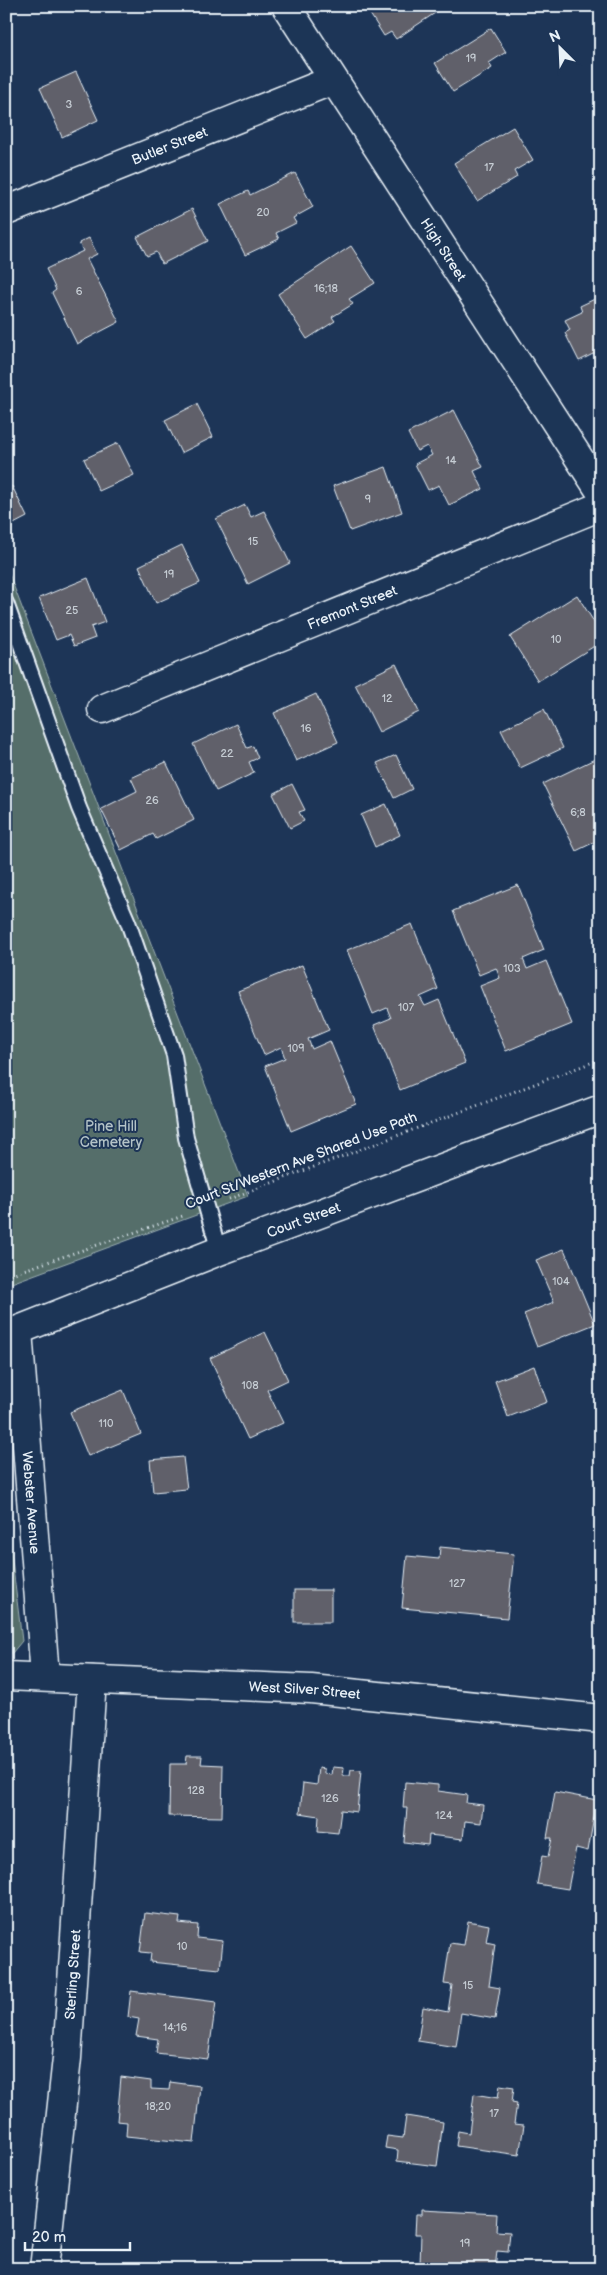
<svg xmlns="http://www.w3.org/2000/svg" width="607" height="2275" font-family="'Balsamiq Sans',sans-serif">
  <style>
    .green { fill: #546e6b; stroke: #9eb0b2 }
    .building { fill: #60606a; stroke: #e8f1f8 }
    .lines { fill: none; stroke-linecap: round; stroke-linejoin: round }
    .lane-casing { stroke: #e8f1f8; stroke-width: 18 }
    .street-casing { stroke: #e8f1f8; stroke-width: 31 }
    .secondary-casing { stroke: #e8f1f8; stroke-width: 31 }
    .path { stroke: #e8f1f8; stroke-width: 3; stroke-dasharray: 1 4; stroke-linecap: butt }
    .lane { stroke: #1d3557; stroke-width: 14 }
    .street { stroke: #1d3557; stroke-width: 28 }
    .secondary { stroke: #1d3557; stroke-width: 28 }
    .labels { text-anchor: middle; stroke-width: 4; stroke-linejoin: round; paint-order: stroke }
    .number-label { font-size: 11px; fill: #c6cdd4 }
    .street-label { font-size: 14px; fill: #e8f1f8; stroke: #1d3557 }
    .park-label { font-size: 14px; fill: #b4c3c7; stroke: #1d3557 }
  </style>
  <rect width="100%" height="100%" fill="#1d3557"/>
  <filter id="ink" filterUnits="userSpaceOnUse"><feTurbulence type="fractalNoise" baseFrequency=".02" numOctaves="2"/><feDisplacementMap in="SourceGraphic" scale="10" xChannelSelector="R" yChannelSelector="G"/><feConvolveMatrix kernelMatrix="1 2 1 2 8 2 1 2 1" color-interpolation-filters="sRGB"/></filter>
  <g filter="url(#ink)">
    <g class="green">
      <path d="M6,566L248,1196L6,1285Z"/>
      <path d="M6,1511L22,1641L12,1653H6Z"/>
    </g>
    <g class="building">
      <path d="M365,6H443L444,7L396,39L391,32L384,36Z"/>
      <path d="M491,28L506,52L489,63L492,68L453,92L435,63Z"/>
      <path d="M76,72L98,120L62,137L40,88Z"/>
      <path d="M513,127L533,160L514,171L517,177L477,201L454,163Z"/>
      <path d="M295,173L313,207L293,218L296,223L276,233L279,239L245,255L220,204L248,191L250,195Z"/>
      <path d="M192,209L208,241L162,264L156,252L147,256L137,237Z"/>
      <path d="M89,238L97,254L87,259L119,322L77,344L52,293L56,290L46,269L83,251L79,243Z"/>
      <path d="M351,246L375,283L349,299L353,304L332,317L335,321L307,339L278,294Z"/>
      <path d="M601,296V350L579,361L565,333L570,330L565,320L582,312L580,306Z"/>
      <path d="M197,404L213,437L181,453L165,420Z"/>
      <path d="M454,410L483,467L474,471L483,489L449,505L439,485L428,490L415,464L432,455L427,446L417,451L408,433Z"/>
      <path d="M118,443L134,475L99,491L84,459Z"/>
      <path d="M386,467L402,512L350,531L333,486Z"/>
      <path d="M12,486L27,517L6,528V489Z"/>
      <path d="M245,505L251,517L264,511L290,563L248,584L216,519Z"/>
      <path d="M182,545L200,583L156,603L139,566Z"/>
      <path d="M88,578L105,622L91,627L95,638L74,646L69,635L56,640L39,598Z"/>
      <path d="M577,595L601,633V642L538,681L510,637Z"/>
      <path d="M396,664L419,712L379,732L355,684Z"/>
      <path d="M316,694L338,742L296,761L274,713Z"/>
      <path d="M544,709L563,748L520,768L501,730Z"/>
      <path d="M236,724L247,748L253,746L258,758L249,762L254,773L216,791L193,744Z"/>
      <path d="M396,755L412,789L394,798L377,763Z"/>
      <path d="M601,756V839L576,851L543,784Z"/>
      <path d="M166,762L194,820L156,839L153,834L121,850L101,809L137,791L131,778Z"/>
      <path d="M292,784L305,810L299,812L304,821L290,828L273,794Z"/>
      <path d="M386,804L400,835L375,847L361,815Z"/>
      <path d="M518,885L544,950L523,959L527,969L546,961L572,1024L506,1051L480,986L500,978L496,968L479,975L453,911Z"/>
      <path d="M412,924L438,989L420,997L425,1006L439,1000L465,1063L400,1090L374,1025L391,1018L387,1008L373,1014L347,950Z"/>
      <path d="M302,965L329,1030L308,1039L312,1049L330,1041L356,1104L291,1131L265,1066L285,1058L281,1047L264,1055L238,991Z"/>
      <path d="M564,1249L595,1324L537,1347L524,1314L554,1302L536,1260Z"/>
      <path d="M265,1332L288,1380L267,1390L283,1423L248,1439L210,1358Z"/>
      <path d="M534,1366L547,1402L508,1417L495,1381Z"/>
      <path d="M123,1390L141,1434L88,1456L70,1412Z"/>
      <path d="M183,1457L187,1489L153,1492L150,1460Z"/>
      <path d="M440,1547L514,1554L507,1618L402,1608L407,1556L439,1559Z"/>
      <rect x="294" y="1590" width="37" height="32"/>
      <path d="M601,1604V1626L595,1624Z"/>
      <path d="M187,1756H202L201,1764L223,1765L222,1817L169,1816L170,1764H186Z"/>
      <path d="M333,1767L344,1768L343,1776H350L351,1770L361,1771L357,1812L341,1810L338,1833L318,1831L319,1816L300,1813L303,1783L317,1785L319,1768L325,1769V1774L332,1775Z"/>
      <path d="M405,1782L438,1785V1791L467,1795L466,1803L483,1805L481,1823L465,1821L463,1839L429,1835L428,1845L404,1842L407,1808H403Z"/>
      <path d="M555,1792L597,1800L588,1851L576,1848L568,1889L537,1884L542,1856L548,1857L552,1838H547Z"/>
      <path d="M145,1913L180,1917L179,1923L198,1925L197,1938L223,1941L220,1969L150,1962L151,1953L140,1952Z"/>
      <path d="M468,1921L489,1925L486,1942L495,1944L489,1986L500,1988L495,2019L461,2013L456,2047L418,2041L423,2007L448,2012L452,1985L444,1984L450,1943L464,1945Z"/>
      <path d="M131,1991L216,2002L208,2059L156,2053L158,2039L136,2036L139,2019L128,2017Z"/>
      <path d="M121,2077L151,2081V2089L169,2090L170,2082L200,2086L194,2143L126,2136L127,2122L117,2121Z"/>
      <path d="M500,2085L514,2087L512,2102L517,2103L514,2124L524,2125L519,2155L456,2146L458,2131L469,2133L474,2094L498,2098Z"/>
      <path d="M406,2116L443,2122L437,2166L397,2161L398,2150L385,2148L387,2136L403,2138Z"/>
      <path d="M422,2210L497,2214L496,2231L510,2232L508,2252L497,2251L495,2269L420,2265L421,2234H415L416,2215H422Z"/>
    </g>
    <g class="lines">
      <g class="lane-casing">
        <path id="lane" d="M6,603L79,808L128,922L174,1055L186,1138L219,1251"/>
      </g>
      <g class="street-casing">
        <g id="street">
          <path id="s1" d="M286,6L601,492"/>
          <path id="s2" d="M6,211L333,80"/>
          <path id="s3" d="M102,709L601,506"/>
          <path id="s4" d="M18,1331L45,1676"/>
          <path id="s5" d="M44,2269L67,2058L92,1680"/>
        </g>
      </g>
      <g class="secondary-casing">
        <g id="secondary">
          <path id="s6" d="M6,1335L219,1251L601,1109"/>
          <path id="s7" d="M6,1676L311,1689L601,1719"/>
        </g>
      </g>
      <g class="path">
        <path d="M229,1199L601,1059"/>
        <path d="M6,1276L183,1216"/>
      </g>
      <use href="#lane" class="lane"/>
      <use href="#street" class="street"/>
      <use href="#secondary" class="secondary"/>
    </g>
  </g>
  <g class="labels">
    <g class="number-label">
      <text x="471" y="62">19</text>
      <text x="69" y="108">3</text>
      <text x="489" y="171">17</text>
      <text x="263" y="216">20</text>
      <text x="326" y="292">16;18</text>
      <text x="79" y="295">6</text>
      <text x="451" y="464">14</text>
      <text x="368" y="503">9</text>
      <text x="253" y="545">15</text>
      <text x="169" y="578">19</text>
      <text x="72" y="614">25</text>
      <text x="556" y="643">10</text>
      <text x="387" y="702">12</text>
      <text x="306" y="732">16</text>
      <text x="227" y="757">22</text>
      <text x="152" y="804">26</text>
      <text x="578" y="816">6;8</text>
      <text x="512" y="972">103</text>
      <text x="406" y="1011">107</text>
      <text x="296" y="1052">109</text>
      <text x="561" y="1285">104</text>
      <text x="250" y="1389">108</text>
      <text x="106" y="1427">110</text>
      <text x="457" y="1587">127</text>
      <text x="196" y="1794">128</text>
      <text x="330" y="1802">126</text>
      <text x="444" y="1819">124</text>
      <text x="182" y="1950">10</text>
      <text x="468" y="1989">15</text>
      <text x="175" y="2031">14;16</text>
      <text x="158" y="2110">18;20</text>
      <text x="494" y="2117">17</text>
      <text x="465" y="2247">19</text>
    </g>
    <g class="street-label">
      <text dy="5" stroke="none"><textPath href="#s2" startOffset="176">Butler Street</textPath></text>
      <text dy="5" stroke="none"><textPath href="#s1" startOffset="290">High Street</textPath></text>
      <text dy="5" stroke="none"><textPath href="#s3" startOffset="270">Fremont Street</textPath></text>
      <text transform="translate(301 1160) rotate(-21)" y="5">Court St/Western Ave Shared Use Path</text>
      <text dy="5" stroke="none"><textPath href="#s6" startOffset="319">Court Street</textPath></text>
      <text dy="5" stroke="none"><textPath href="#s4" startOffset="172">Webster Avenue</textPath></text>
      <text dy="5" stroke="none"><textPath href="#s7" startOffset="299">West Silver Street</textPath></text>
      <text dy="5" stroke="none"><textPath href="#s5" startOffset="296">Sterling Street</textPath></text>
    </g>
    <g class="park-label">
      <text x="111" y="1131">Pine Hill<tspan x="111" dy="16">Cemetery</tspan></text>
    </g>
  </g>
  <rect width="607" height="2275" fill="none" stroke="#1d3557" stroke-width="25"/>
  <rect x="12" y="12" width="582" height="2250" fill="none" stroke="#e8f1f8" stroke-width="2" filter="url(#ink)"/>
  <g transform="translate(560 48) rotate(336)" stroke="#1d3557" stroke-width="4" paint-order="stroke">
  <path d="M0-4L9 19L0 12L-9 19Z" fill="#e8f1f8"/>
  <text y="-8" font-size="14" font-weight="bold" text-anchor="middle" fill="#e8f1f8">N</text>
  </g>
  <path d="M25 2242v8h105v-8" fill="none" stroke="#e8f1f8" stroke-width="2.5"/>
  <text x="32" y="2242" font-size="15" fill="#e8f1f8" stroke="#1d3557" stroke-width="4" paint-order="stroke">20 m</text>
</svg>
